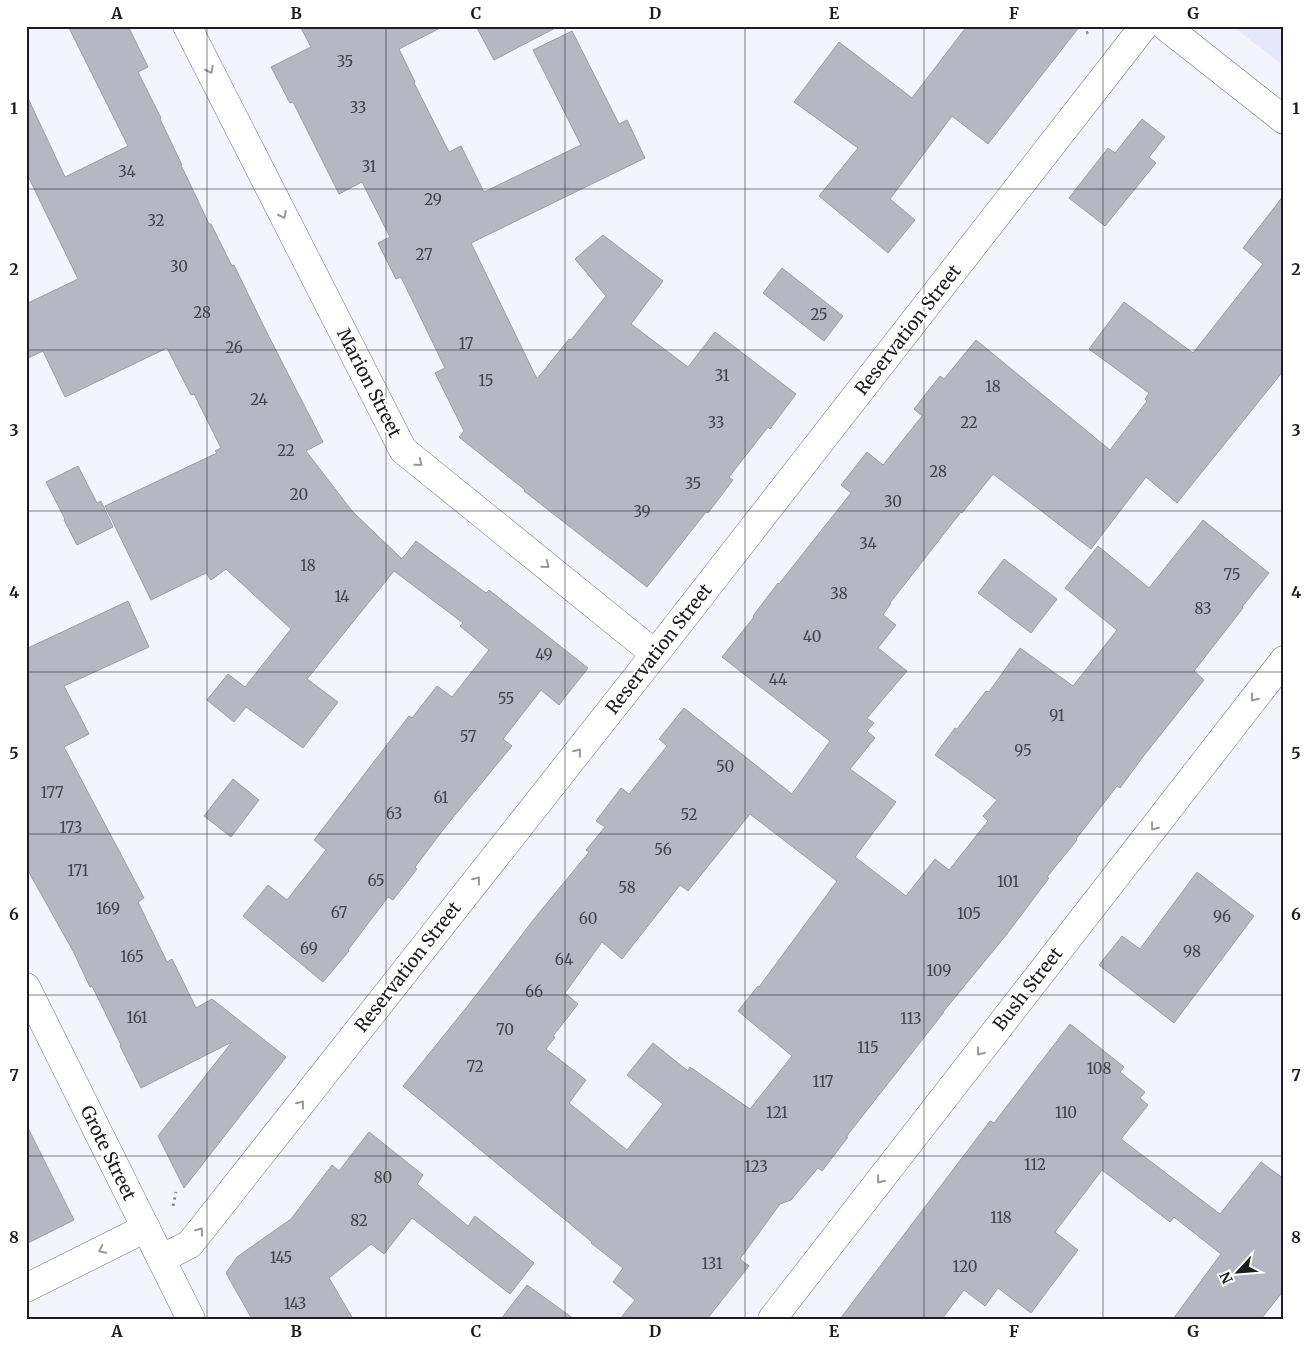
<svg xmlns="http://www.w3.org/2000/svg" width="1310" height="1345" font-family="Merriweather,serif">
  <style>
    .built { fill: #e5e7fb }
    .building { fill: #b6b7c3; stroke: #9c9da9; fill-rule: evenodd }
    .lines { fill: none; stroke-linecap: round; stroke-linejoin: round }
    .street-casing { stroke: #777883; stroke-width: 29 }
    .secondary-casing { stroke: #777883; stroke-width: 29 }
    .path { stroke: #8f8f96; stroke-width: 3; stroke-dasharray: 2.5 4; stroke-linecap: butt }
    .street { stroke: #fff; stroke-width: 28 }
    .secondary { stroke: #fff; stroke-width: 28 }
    .oneway { stroke: #99999b }
    .grid { fill: none; stroke: #1d1d21; stroke-width: 1; stroke-opacity: 0.55 }
    .labels { text-anchor: middle; stroke-width: 4; stroke-linejoin: round; paint-order: stroke }
    .number-label { font-size: 15px; fill: #43444a }
    .street-label { font-size: 18px; fill: #1d1d21; stroke: #fff }
    .neatline { fill: none; stroke: #1d1d21; stroke-width: 2 }
    .grid-label { font-size: 16px; text-anchor: middle; font-weight: bold; fill: #1d1d21 }
  </style>
  <rect width="100%" height="100%" fill="#f3f4fe"/>
  <path class="built" d="M1232,26H1284V66Z"/>
  <g class="building">
    <path d="M68,26H128L148,67L138,72L161,118L160,119L182,165H181L209,224H211L232,266L234,265L265,329L323,442L306,451L352,511L402,559L416,541L486,593L489,590L588,668L559,705L541,690L503,739L512,746L446,826L415,867L417,869L393,900L388,897L348,950L349,951L323,982L243,916L268,885L287,900L326,850L314,840L409,716L412,718L437,686L452,697L489,650L460,626L463,623L394,571L307,679L338,702L303,748L246,707L234,722L207,700L228,674L245,687L291,629L226,569L211,580L206,573L151,600L105,506L217,453L215,451L221,448L194,394L191,395L167,348L65,397L43,351L26,359V304L78,279L26,172V94L65,177L128,146Z"/>
    <path d="M300,26H444L399,49L415,82L414,83L449,152L461,146L484,192L581,145L533,50L572,31L619,124L627,120L645,158L471,243L537,379L569,339L571,340L606,296L575,259L603,235L663,281L631,324L688,367L715,332L796,394L770,429L768,427L729,477L733,480L708,513L706,512L647,587L524,491L525,490L459,437L464,431L435,373L445,368L401,277L396,279L378,243L390,237L362,182L339,194L293,102L290,103L271,67L311,47Z"/>
    <path d="M476,26H559L494,60Z"/>
    <path d="M967,26H1080L988,144L952,116L890,199L915,220L888,253L819,196L858,148L794,102L839,42L912,98Z"/>
    <path d="M1142,119L1165,137L1149,157L1156,163L1105,226L1069,198L1108,148L1115,153Z"/>
    <path d="M1284,195V370L1177,503L1146,477L1091,549L993,474L962,513L961,512L890,603H891L883,615L896,625L878,648L907,671L867,718L874,723L867,731L875,738L850,769L896,802L855,857L906,896L935,859L949,870L988,821L983,816L997,800L935,755L955,728L957,729L986,691L989,692L1020,648L1073,686L1117,630L1065,588L1098,546L1149,588L1203,520L1269,573L1242,607L1243,608L1194,671L1204,680L1142,758L1120,788L1117,786L1076,839L1077,840L1047,877L1049,878L1007,934L943,1012H944L846,1137H848L822,1171L818,1168L791,1200L780,1204L740,1259L749,1266L707,1319H620L635,1300L613,1282L623,1268L591,1243L592,1242L403,1086L470,1003L534,919L589,852L586,850L605,827L596,821L621,788L629,794L667,746L659,739L684,708L792,794L830,741L722,657L754,617L753,616L778,583L779,584L851,493L841,485L867,452L883,465L922,416L914,409L940,376L944,379L976,340L1110,450L1147,401L1145,399L1149,393L1089,349L1124,302L1193,353L1263,264L1243,248ZM750,814L837,881L759,987L758,986L738,1011L792,1056L750,1109L690,1067L688,1071L653,1043L627,1075L663,1104L627,1150L569,1103L586,1080L546,1049L555,1037L553,1036L578,1004L565,993L602,942L622,959L680,885L688,891Z"/>
    <path d="M782,268L843,316L824,341L763,293Z"/>
    <path d="M78,466L97,503L101,501L113,527L77,545L64,520L65,519L46,482Z"/>
    <path d="M1004,559L1057,599L1031,633L978,593Z"/>
    <path d="M128,601L149,647L64,686L89,734L64,747L144,898L138,902L167,962L172,959L196,1008L212,999L286,1057L184,1188L158,1136L232,1042L141,1088L120,1046L121,1045L92,986L90,987L73,951L26,867V649Z"/>
    <path d="M233,779L259,800L231,837L204,816Z"/>
    <path d="M1197,872L1254,916L1174,1023L1099,965L1122,936L1140,949Z"/>
    <path d="M1070,1024L1124,1067L1120,1072L1145,1092L1140,1098L1148,1105L1121,1139L1220,1214L1261,1162L1284,1179V1290L1261,1319H1173L1221,1254L1174,1217L1170,1222L1102,1170L1055,1232L1078,1250L1031,1313L998,1288L985,1306L964,1290L942,1319H840L990,1121L994,1123Z"/>
    <path d="M26,1124L74,1220L26,1244Z"/>
    <path d="M369,1132L423,1175L417,1184L468,1226L475,1216L534,1263L510,1294L412,1218L384,1254L371,1244L329,1278L353,1319H252L226,1273L237,1257L291,1219L332,1165L339,1171Z"/>
    <path d="M527,1285L574,1319H501Z"/>
  </g>
  <g class="lines">
    <g class="street-casing">
      <g id="street">
        <path d="M187,26L403,450L655,654"/>
        <path d="M26,987L191,1319"/>
        <path d="M161,1259L190,1244L655,654L1144,26"/>
        <path d="M26,1288L146,1228"/>
        <path d="M772,1319L1284,660"/>
      </g>
    </g>
    <g class="secondary-casing">
      <path id="secondary" d="M1165,26L1284,120"/>
    </g>
    <g class="path">
      <path d="M1086,33L1091,31"/>
      <path d="M173,1206L176,1192"/>
    </g>
    <use href="#street" class="street"/>
    <use href="#secondary" class="secondary"/>
  </g>
  <defs><path id="oneway-chevron" d="M-2-3.5L2.5 0L-2 3.5" fill="none" stroke-width="1.6" stroke-linecap="round" stroke-linejoin="round" transform="scale(1.25)"/></defs>
  <g class="oneway">
    <use href="#oneway-chevron" transform="translate(210 70) rotate(63)"/>
    <use href="#oneway-chevron" transform="translate(283 215) rotate(63)"/>
    <use href="#oneway-chevron" transform="translate(419 463) rotate(39)"/>
    <use href="#oneway-chevron" transform="translate(546 565) rotate(39)"/>
    <use href="#oneway-chevron" transform="translate(1254 698) rotate(128)"/>
    <use href="#oneway-chevron" transform="translate(578 752) rotate(-52)"/>
    <use href="#oneway-chevron" transform="translate(1154 827) rotate(128)"/>
    <use href="#oneway-chevron" transform="translate(477 880) rotate(-52)"/>
    <use href="#oneway-chevron" transform="translate(980 1052) rotate(128)"/>
    <use href="#oneway-chevron" transform="translate(301 1104) rotate(-52)"/>
    <use href="#oneway-chevron" transform="translate(880 1180) rotate(128)"/>
    <use href="#oneway-chevron" transform="translate(200 1231) rotate(-52)"/>
    <use href="#oneway-chevron" transform="translate(102 1250) rotate(154)"/>
  </g>
  <path class="grid" d="M207,26V1319M386,26V1319M565,26V1319M745,26V1319M924,26V1319M1103,26V1319M26,189H1284M26,350H1284M26,511H1284M26,672H1284M26,834H1284M26,995H1284M26,1156H1284"/>
  <g class="labels">
    <g class="number-label">
      <text x="345" y="67">35</text>
      <text x="358" y="113">33</text>
      <text x="369" y="172">31</text>
      <text x="127" y="177">34</text>
      <text x="433" y="205">29</text>
      <text x="156" y="226">32</text>
      <text x="424" y="260">27</text>
      <text x="179" y="272">30</text>
      <text x="202" y="318">28</text>
      <text x="819" y="320">25</text>
      <text x="466" y="349">17</text>
      <text x="234" y="353">26</text>
      <text x="722" y="381">31</text>
      <text x="486" y="386">15</text>
      <text x="993" y="392">18</text>
      <text x="259" y="405">24</text>
      <text x="716" y="428">33</text>
      <text x="969" y="428">22</text>
      <text x="286" y="456">22</text>
      <text x="938" y="477">28</text>
      <text x="693" y="489">35</text>
      <text x="299" y="500">20</text>
      <text x="893" y="507">30</text>
      <text x="642" y="517">39</text>
      <text x="868" y="549">34</text>
      <text x="308" y="571">18</text>
      <text x="1232" y="580">75</text>
      <text x="839" y="599">38</text>
      <text x="342" y="602">14</text>
      <text x="1203" y="614">83</text>
      <text x="812" y="642">40</text>
      <text x="544" y="660">49</text>
      <text x="778" y="685">44</text>
      <text x="506" y="704">55</text>
      <text x="1057" y="721">91</text>
      <text x="468" y="742">57</text>
      <text x="1023" y="756">95</text>
      <text x="725" y="772">50</text>
      <text x="52" y="798">177</text>
      <text x="441" y="803">61</text>
      <text x="394" y="819">63</text>
      <text x="689" y="820">52</text>
      <text x="71" y="833">173</text>
      <text x="663" y="855">56</text>
      <text x="78" y="876">171</text>
      <text x="376" y="886">65</text>
      <text x="1008" y="887">101</text>
      <text x="627" y="893">58</text>
      <text x="108" y="914">169</text>
      <text x="339" y="918">67</text>
      <text x="969" y="919">105</text>
      <text x="1222" y="922">96</text>
      <text x="588" y="924">60</text>
      <text x="309" y="954">69</text>
      <text x="1192" y="957">98</text>
      <text x="132" y="962">165</text>
      <text x="564" y="965">64</text>
      <text x="939" y="976">109</text>
      <text x="534" y="997">66</text>
      <text x="137" y="1023">161</text>
      <text x="911" y="1024">113</text>
      <text x="505" y="1035">70</text>
      <text x="868" y="1053">115</text>
      <text x="475" y="1072">72</text>
      <text x="1099" y="1074">108</text>
      <text x="823" y="1087">117</text>
      <text x="777" y="1118">121</text>
      <text x="1066" y="1118">110</text>
      <text x="1035" y="1170">112</text>
      <text x="756" y="1172">123</text>
      <text x="383" y="1183">80</text>
      <text x="1001" y="1223">118</text>
      <text x="359" y="1226">82</text>
      <text x="281" y="1263">145</text>
      <text x="712" y="1269">131</text>
      <text x="965" y="1272">120</text>
      <text x="295" y="1309">143</text>
    </g>
    <g class="street-label">
      <text transform="translate(908 330) rotate(-52)" y="6">Reservation Street</text>
      <text transform="translate(369 383) rotate(63)" y="6">Marion Street</text>
      <text transform="translate(659 649) rotate(-52)" y="6">Reservation Street</text>
      <text transform="translate(408 967) rotate(-52)" y="6">Reservation Street</text>
      <text transform="translate(1028 989) rotate(-52)" y="6">Bush Street</text>
      <text transform="translate(108 1153) rotate(64)" y="6">Grote Street</text>
    </g>
  </g>
  <rect width="1310" height="1345" fill="none" stroke="#ffffff" stroke-width="55"/>
  <g transform="translate(1238 1272) rotate(244)" stroke="#ffffff" stroke-width="4" paint-order="stroke">
  <path d="M0-4L9 19L0 12L-9 19Z" fill="#1d1d21"/>
  <text y="-8" font-size="14" font-weight="bold" text-anchor="middle" fill="#1d1d21">N</text>
  </g>
  <rect x="28" y="28" width="1254" height="1290" class="neatline"/>
  <g class="grid-label">
    <text x="117" y="19">A</text>
    <text x="296" y="19">B</text>
    <text x="476" y="19">C</text>
    <text x="655" y="19">D</text>
    <text x="834" y="19">E</text>
    <text x="1014" y="19">F</text>
    <text x="1193" y="19">G</text>
    <text x="14" y="114">1</text>
    <text x="1296" y="114">1</text>
    <text x="14" y="275">2</text>
    <text x="1296" y="275">2</text>
    <text x="14" y="436">3</text>
    <text x="1296" y="436">3</text>
    <text x="14" y="598">4</text>
    <text x="1296" y="598">4</text>
    <text x="14" y="759">5</text>
    <text x="1296" y="759">5</text>
    <text x="14" y="920">6</text>
    <text x="1296" y="920">6</text>
    <text x="14" y="1081">7</text>
    <text x="1296" y="1081">7</text>
    <text x="14" y="1243">8</text>
    <text x="1296" y="1243">8</text>
    <text x="117" y="1337">A</text>
    <text x="296" y="1337">B</text>
    <text x="476" y="1337">C</text>
    <text x="655" y="1337">D</text>
    <text x="834" y="1337">E</text>
    <text x="1014" y="1337">F</text>
    <text x="1193" y="1337">G</text>
  </g>
</svg>
